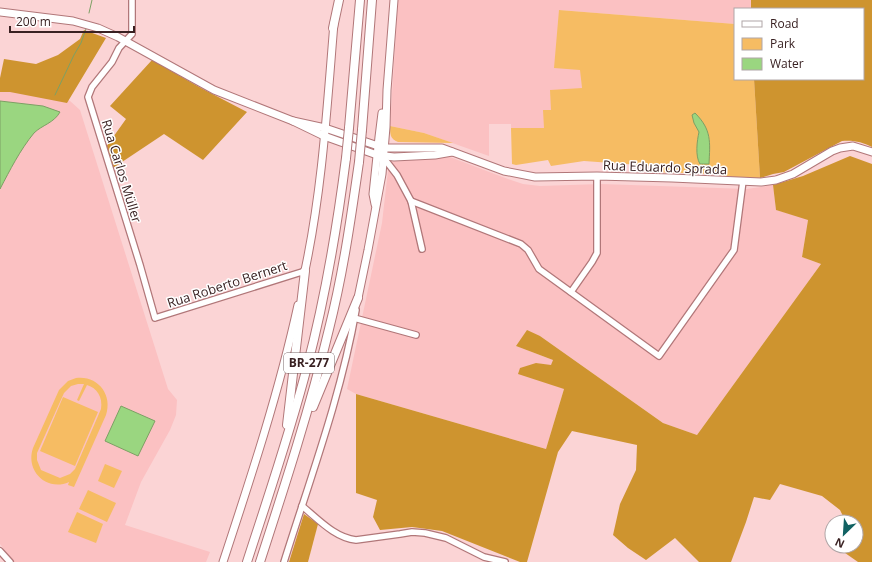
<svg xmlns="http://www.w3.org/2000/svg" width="872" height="562" font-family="'Open Sans',sans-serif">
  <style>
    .built { fill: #fbc1c2 }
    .green { fill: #f6bc63; fill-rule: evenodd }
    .forest { fill: #ce942f }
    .water { fill: #9ad680; stroke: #7da064 }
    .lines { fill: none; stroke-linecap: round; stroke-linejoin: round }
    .stream { stroke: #7da064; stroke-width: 1 }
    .minor-casing { stroke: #b17779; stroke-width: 8 }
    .major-casing { stroke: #b17779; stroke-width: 9 }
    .highway-casing { stroke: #b17779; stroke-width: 10 }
    .minor { stroke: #fff; stroke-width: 5.5 }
    .major { stroke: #fff; stroke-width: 7 }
    .highway { stroke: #fff; stroke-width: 8 }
    .highway-bridge-casing { stroke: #b17779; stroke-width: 10; stroke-linecap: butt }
    .highway-bridge { stroke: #fff; stroke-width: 8 }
    .labels { text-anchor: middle; stroke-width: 3; stroke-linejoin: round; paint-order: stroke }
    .shield { fill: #fff; stroke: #746464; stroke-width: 1 }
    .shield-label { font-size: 12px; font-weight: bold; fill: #392122 }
    .street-label { font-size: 13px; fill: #392122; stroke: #fff }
  </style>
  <rect width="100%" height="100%" fill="#fbd4d5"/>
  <g class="built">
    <path d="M398,0H872L863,9H735V24L559,10L581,70L582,88L551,110L544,128H511V124H489V156L424,133L390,126Z"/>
    <path d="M0,89L60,97L70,101L80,110L168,389L177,400L176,415L170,430L141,482L125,525L210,552L206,562H14L0,544Z"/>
    <path d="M450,157L508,179L523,184L540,186L601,184L747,189L773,185L776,210L808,219L802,257L821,264L697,435L663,423L540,336L516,346L553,360L551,366L536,363L564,389L546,449L356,394L347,389L382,223L389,162Z"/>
  </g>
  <g class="green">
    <path d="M559,10L735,24V79H754L760,178H741L712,174L653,172V166L584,161L551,166L548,160L516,165L512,164L511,128H544L543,110H551L550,90L582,88L580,70L554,68Z"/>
    <path d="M390,126L424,133L453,143L398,142C390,139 390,134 390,126Z"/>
    <path d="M76,378C97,375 113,394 106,415L74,487L68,485L69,482C47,492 25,471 33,448L59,390L68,381ZM78,384H84L77,400L79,401L87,385C97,388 103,397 101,409L75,469L70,474L60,478L41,470L37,460V453L64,393L71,386Z"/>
    <path d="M63,397L98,412L75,466L40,451Z"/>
    <path d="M105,464L122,471L114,488L98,481Z"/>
    <path d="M88,490L116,503L107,522L79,509Z"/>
    <path d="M77,512L103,524L96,543L68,532Z"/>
  </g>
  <g class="forest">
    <path d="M751,0H872V147C862,142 854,140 842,141L784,172L773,174L760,178L754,79H863V9H751Z"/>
    <path d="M84,30L106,38L67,103L10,92H0V78L4,59L36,64L58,55L80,39Z"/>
    <path d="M152,60L201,88L247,112L203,160L164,134L113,168L106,147L126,119L110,106Z"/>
    <path d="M850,156L872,164V562H858L835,546H856V522H846L840,510L822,496L780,484L770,500L754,497L746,522L731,562H699L675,538L646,560L628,548L613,535L620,504L636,470L637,445L572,431L558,452L527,562H520L442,531L412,527L380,530L373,517L377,500L356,493V394L546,449L564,389L518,374L520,368L536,363L551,365L553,360L516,346L527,330L540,336L663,423L697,435L821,264L802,257L808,220L776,210L773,185L803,176Z"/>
    <path d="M304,514L318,524L308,562H289Z"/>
  </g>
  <g class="water">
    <path d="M0,101L43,106L60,112C54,123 42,125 34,133C20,150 10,170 0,189Z"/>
    <path d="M695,113C712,130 710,142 709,164H700C695,156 697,141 699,132L694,123L692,115Z"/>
    <path d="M121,406L155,421L138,456L105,441Z"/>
  </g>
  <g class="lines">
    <g class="stream">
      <path d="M89,13L92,0"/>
      <path d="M55,95L74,55L81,43L86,29"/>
    </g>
    <g class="minor-casing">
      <g id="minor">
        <path d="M132,0V34L119,48L112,62L92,87L88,97L140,265L155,318L305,271"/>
        <path d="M383,157L397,175L411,201L422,249"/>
        <path d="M411,201L521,244L528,250L539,269L659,356L734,250L743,181"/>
        <path d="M571,292L592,262L597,253V176"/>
        <path d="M354,318L416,335"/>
        <path d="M302,506C318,519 335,538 356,540L400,534L412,532L425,533L446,538L484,557L505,562"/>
        <path d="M0,551L10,562"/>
        <path d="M284,562C310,479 341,396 356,310"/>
      </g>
    </g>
    <g class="major-casing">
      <g id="major">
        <path d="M0,12L73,21L98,28L118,37L214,90L293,121L324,136L377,155L394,157L435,155L452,152"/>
        <path d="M293,121L325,128L384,148H442L504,171L535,177L597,176L672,178L761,182L776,180L793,174L832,151L840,148L853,146L872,152"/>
        <path d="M375,204L373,194L379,137L382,113"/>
        <path d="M304,275C322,193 327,108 334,23"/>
        <path d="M358,298L368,250L382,174L386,127L387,90L394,0"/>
        <path d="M223,562C251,477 279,392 298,305"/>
      </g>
    </g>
    <g class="highway-casing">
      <g id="highway">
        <path d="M333,28L339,0"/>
        <path d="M349,128L360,0"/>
        <path d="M362,130L372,0"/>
        <path d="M313,407L358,298"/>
        <path d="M287,425L305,271"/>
        <path d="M247,562C268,497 290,433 307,367C325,299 337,228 346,158"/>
        <path d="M260,562C285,485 310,408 329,329C343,274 351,218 359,162"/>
      </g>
    </g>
    <use href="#minor" class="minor"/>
    <use href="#major" class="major"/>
    <use href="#highway" class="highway"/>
    <g class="highway-bridge-casing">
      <g id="highway-bridge">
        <path d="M346,158L349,128"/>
        <path d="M359,162L362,130"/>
      </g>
    </g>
    <use href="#highway-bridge" class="highway-bridge"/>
  </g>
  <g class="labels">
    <rect class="shield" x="284" y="353" width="50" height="20" rx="3"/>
    <g class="shield-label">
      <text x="309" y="367">BR-277</text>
    </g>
    <g class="street-label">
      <text transform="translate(665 167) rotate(2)" y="5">Rua Eduardo Sprada</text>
      <text transform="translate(122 171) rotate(73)" y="5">Rua Carlos Müller</text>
      <text transform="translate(227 284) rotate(-18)" y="5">Rua Roberto Bernert</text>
    </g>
  </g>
  <rect x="734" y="8" width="130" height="72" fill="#ffffff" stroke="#b0a6a7"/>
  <rect x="742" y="21" width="20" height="6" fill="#ffffff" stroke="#b0a6a7"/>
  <text x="770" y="28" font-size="12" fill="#392122">Road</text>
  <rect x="742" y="38" width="20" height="12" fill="#f6bc63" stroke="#b0a6a7"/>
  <text x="770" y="48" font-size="12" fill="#392122">Park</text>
  <rect x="742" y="58" width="20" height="12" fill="#9ad680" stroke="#b0a6a7"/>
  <text x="770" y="68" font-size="12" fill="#392122">Water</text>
  <g transform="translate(844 534) rotate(205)"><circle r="19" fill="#ffffff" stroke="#b0a6a7"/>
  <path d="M0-3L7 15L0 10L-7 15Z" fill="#116263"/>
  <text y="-6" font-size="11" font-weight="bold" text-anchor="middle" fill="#392122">N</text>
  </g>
  <path d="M10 26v6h124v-6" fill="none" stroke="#392122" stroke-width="2"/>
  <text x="16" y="26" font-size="12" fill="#392122" stroke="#ffffff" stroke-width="3" paint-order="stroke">200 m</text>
</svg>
